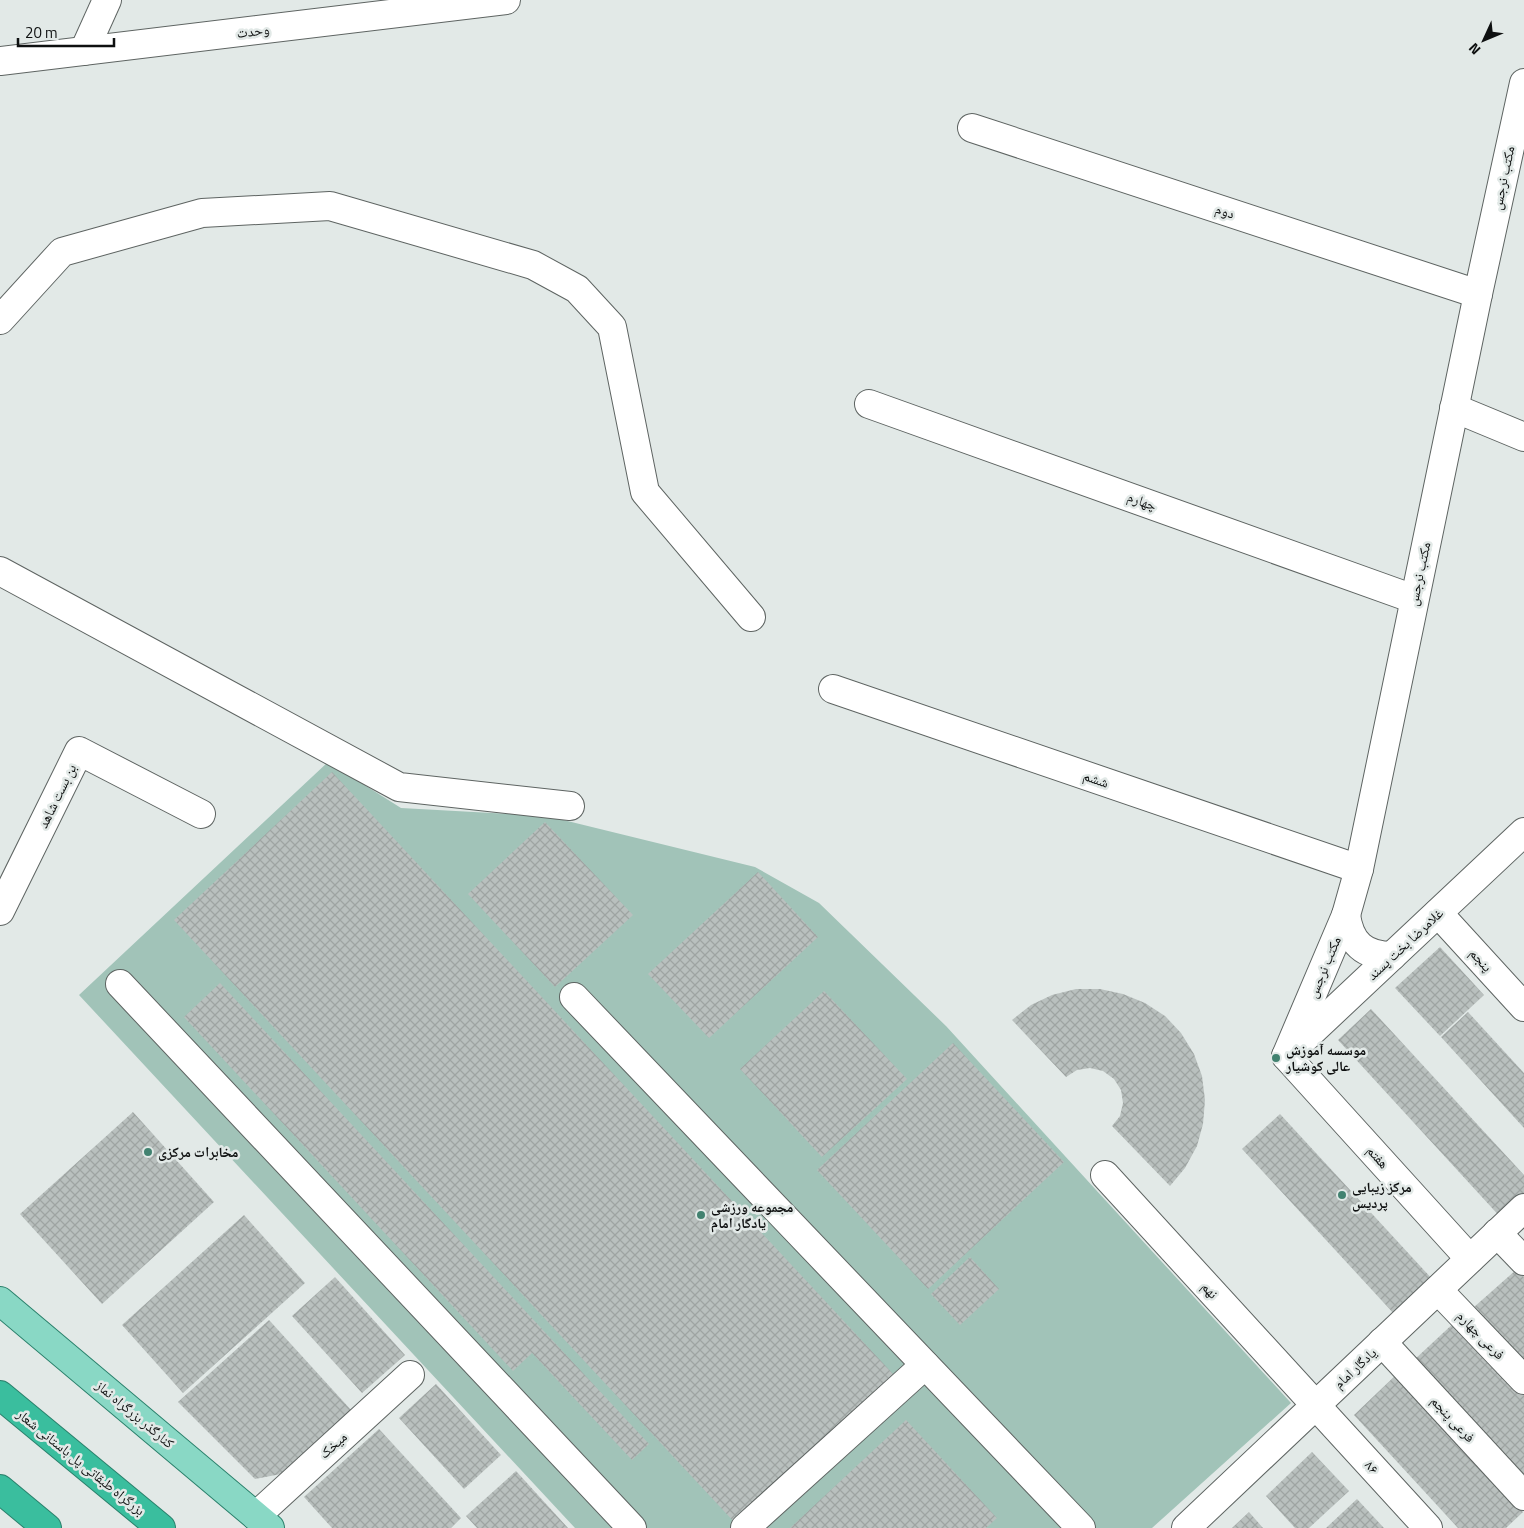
<svg xmlns="http://www.w3.org/2000/svg" width="1524" height="1528" font-family="'Titillium Web','Noto Naskh Arabic',sans-serif">
  <style>
    .garden { fill: #a1c3b8 }
    .building { fill: url(#building-cross-hatch) }
    .lines { fill: none; stroke-linecap: round; stroke-linejoin: round }
    .minor-casing { stroke: #5e6462; stroke-width: 30 }
    .major-casing { stroke: #2b816c; stroke-width: 30 }
    .highway-casing { stroke: #2b816c; stroke-width: 30 }
    .minor { stroke: #fff; stroke-width: 28 }
    .major { stroke: #89d8c5; stroke-width: 28 }
    .highway { stroke: #3abe9e; stroke-width: 28 }
    .poi-dot { fill: #428270; stroke: #e2e9e7; stroke-width: 2 }
    .labels { text-anchor: middle; stroke-width: 5; stroke-linejoin: round; paint-order: stroke }
    .street-label { font-size: 14px; fill: #0e1010; stroke: #e2e9e7 }
    .poi-label { font-size: 14px; font-weight: bold; fill: #0e1010; stroke: #e2e9e7; text-anchor: start }
  </style>
  <defs>
    <pattern id="building-cross-hatch" width="8" height="8" patternUnits="userSpaceOnUse" patternTransform="scale(1.25)"><rect width="8" height="8" fill="#b9c0be"/><path d="M0 0l8 8M0 8l8-8" fill="none" stroke="#9ea4a2"/></pattern>
  </defs>
  <rect width="100%" height="100%" fill="#e2e9e7"/>
  <path class="garden" d="M328,762L401,808L547,816L755,867L819,903L946,1026L1291,1403L1152,1528H575L79,995Z"/>
  <g class="building">
    <path d="M332,772L895,1376L736,1524L174,920Z"/>
    <path d="M545,822L633,915L555,987L468,894Z"/>
    <path d="M758,872L818,937L709,1038L648,974Z"/>
    <path d="M1440,947L1484,995L1440,1036L1395,988Z"/>
    <path d="M220,983L649,1444L632,1460L532,1353L513,1371L184,1017Z"/>
    <path d="M1076,989H1100L1123,994L1145,1003L1165,1016L1181,1033L1194,1054L1202,1076L1205,1100L1203,1124L1197,1146L1185,1168L1170,1186L1112,1126L1120,1116L1123,1103L1121,1090L1114,1079L1103,1071L1090,1068L1077,1070L1066,1077L1012,1020L1031,1005L1052,995Z"/>
    <path d="M824,991L907,1079L822,1157L740,1069Z"/>
    <path d="M1371,1009L1524,1175V1200L1503,1220L1338,1040Z"/>
    <path d="M1468,1012L1524,1073V1128L1441,1037Z"/>
    <path d="M953,1043L1064,1162L928,1289L817,1170Z"/>
    <path d="M133,1112L214,1202L102,1304L20,1214Z"/>
    <path d="M1280,1114L1434,1281L1396,1316L1242,1149Z"/>
    <path d="M244,1215L305,1283L183,1393L122,1325Z"/>
    <path d="M970,1257L999,1289L960,1325L931,1294Z"/>
    <path d="M1517,1269L1524,1277V1364L1473,1308Z"/>
    <path d="M335,1277L405,1355L362,1393L292,1316Z"/>
    <path d="M269,1320L352,1411L281,1474L255,1479L178,1402Z"/>
    <path d="M1457,1320L1524,1393V1481L1414,1360Z"/>
    <path d="M1397,1374L1523,1512L1506,1528H1458L1354,1415Z"/>
    <path d="M436,1384L501,1455L464,1489L399,1418Z"/>
    <path d="M906,1420L997,1518L986,1528H790Z"/>
    <path d="M379,1429L461,1518L451,1528H332L304,1497Z"/>
    <path d="M1312,1452L1349,1491L1309,1528H1295L1266,1496Z"/>
    <path d="M516,1471L568,1528H477L466,1516Z"/>
    <path d="M1357,1499L1384,1528H1326Z"/>
    <path d="M1249,1512L1263,1528H1232Z"/>
  </g>
  <g class="lines">
    <g class="minor-casing">
      <g id="minor">
        <path d="M84,51L107,0"/>
        <path d="M0,61L506,0"/>
        <path d="M972,128L1478,294"/>
        <path d="M0,320L62,252L202,213L330,206L533,265L577,289L612,327L645,492L751,617"/>
        <path d="M869,404L1414,599"/>
        <path d="M1454,408L1524,437"/>
        <path d="M0,571L399,787L570,806"/>
        <path d="M833,689L1359,869"/>
        <path d="M0,911L79,751L201,814"/>
        <path d="M1438,913L1524,1007"/>
        <path d="M1346,915C1350,943 1364,956 1392,956"/>
        <path d="M120,984L632,1528"/>
        <path d="M574,997L1081,1528"/>
        <path d="M1294,1048L1524,832"/>
        <path d="M1286,1056L1346,915L1359,869L1478,294L1524,83"/>
        <path d="M1286,1056L1470,1259"/>
        <path d="M1105,1175L1428,1528"/>
        <path d="M1497,1233L1524,1261"/>
        <path d="M1438,1290L1524,1380"/>
        <path d="M1382,1342L1524,1496"/>
        <path d="M256,1516L410,1375"/>
        <path d="M745,1528L925,1365"/>
        <path d="M1186,1528L1524,1208"/>
      </g>
    </g>
    <g class="major-casing">
      <path id="major" d="M0,1301L270,1528"/>
    </g>
    <g class="highway-casing">
      <g id="highway">
        <path d="M0,1395L161,1528"/>
        <path d="M0,1489L47,1528"/>
      </g>
    </g>
    <use href="#minor" class="minor"/>
    <use href="#major" class="major"/>
    <use href="#highway" class="highway"/>
  </g>
  <g class="poi-dot">
    <circle cx="1276" cy="1058" r="5"/>
    <circle cx="148" cy="1152" r="5"/>
    <circle cx="1342" cy="1195" r="5"/>
    <circle cx="701" cy="1215" r="5"/>
  </g>
  <g class="labels">
    <g class="street-label">
      <text transform="translate(253 31) rotate(-7)" y="5">وحدت</text>
      <text transform="translate(1503 178) rotate(-78)" y="5">مکتب نرجس</text>
      <text transform="translate(1225 211) rotate(18)" y="5">دوم</text>
      <text transform="translate(1142 501) rotate(20)" y="5">چهارم</text>
      <text transform="translate(1419 574) rotate(-78)" y="5">مکتب نرجس</text>
      <text transform="translate(1096 779) rotate(19)" y="5">ششم</text>
      <text transform="translate(57 796) rotate(-64)" y="5">بن بست شاهد</text>
      <text transform="translate(1405 944) rotate(-43)" y="5">غلامرضا بخت پسند</text>
      <text transform="translate(1481 960) rotate(48)" y="5">پنجم</text>
      <text transform="translate(1324 967) rotate(-67)" y="5">مکتب نرجس</text>
      <text transform="translate(1378 1157) rotate(48)" y="5">هفتم</text>
      <text transform="translate(1210 1290) rotate(48)" y="5">نهم</text>
      <text transform="translate(1481 1335) rotate(46)" y="5">فرعی چهارم</text>
      <text transform="translate(1355 1368) rotate(-43)" y="5">یادگار امام</text>
      <text transform="translate(135 1414) rotate(40)" y="5">کنارگذر بزرگراه نماز</text>
      <text transform="translate(1453 1419) rotate(47)" y="5">فرعی پنجم</text>
      <text transform="translate(333 1445) rotate(-42)" y="5">میخک</text>
      <text transform="translate(81 1462) rotate(39)" y="5">بزرگراه طبقاتی پل باستانی شعار</text>
      <text transform="translate(1372 1467) rotate(47)" y="5">۸۶</text>
    </g>
    <g class="poi-label">
      <text x="1286" y="1055">موسسه آموزش<tspan x="1286" dy="16">عالی کوشیار</tspan></text>
      <text x="158" y="1157">مخابرات مرکزی</text>
      <text x="1352" y="1192">مرکز زیبایی<tspan x="1352" dy="16">پردیس</tspan></text>
      <text x="711" y="1212">مجموعه ورزشی<tspan x="711" dy="16">یادگار امام</tspan></text>
    </g>
  </g>
  <g transform="translate(1484 40) rotate(226)" stroke="#e2e9e7" stroke-width="4" paint-order="stroke">
  <path d="M0-4L9 19L0 12L-9 19Z" fill="#0e1010"/>
  <text y="-8" font-size="14" font-weight="bold" text-anchor="middle" fill="#0e1010">N</text>
  </g>
  <path d="M18 38v8h96v-8" fill="none" stroke="#0e1010" stroke-width="2.5"/>
  <text x="25" y="38" font-size="15" fill="#0e1010" stroke="#e2e9e7" stroke-width="4" paint-order="stroke">20 m</text>
</svg>
